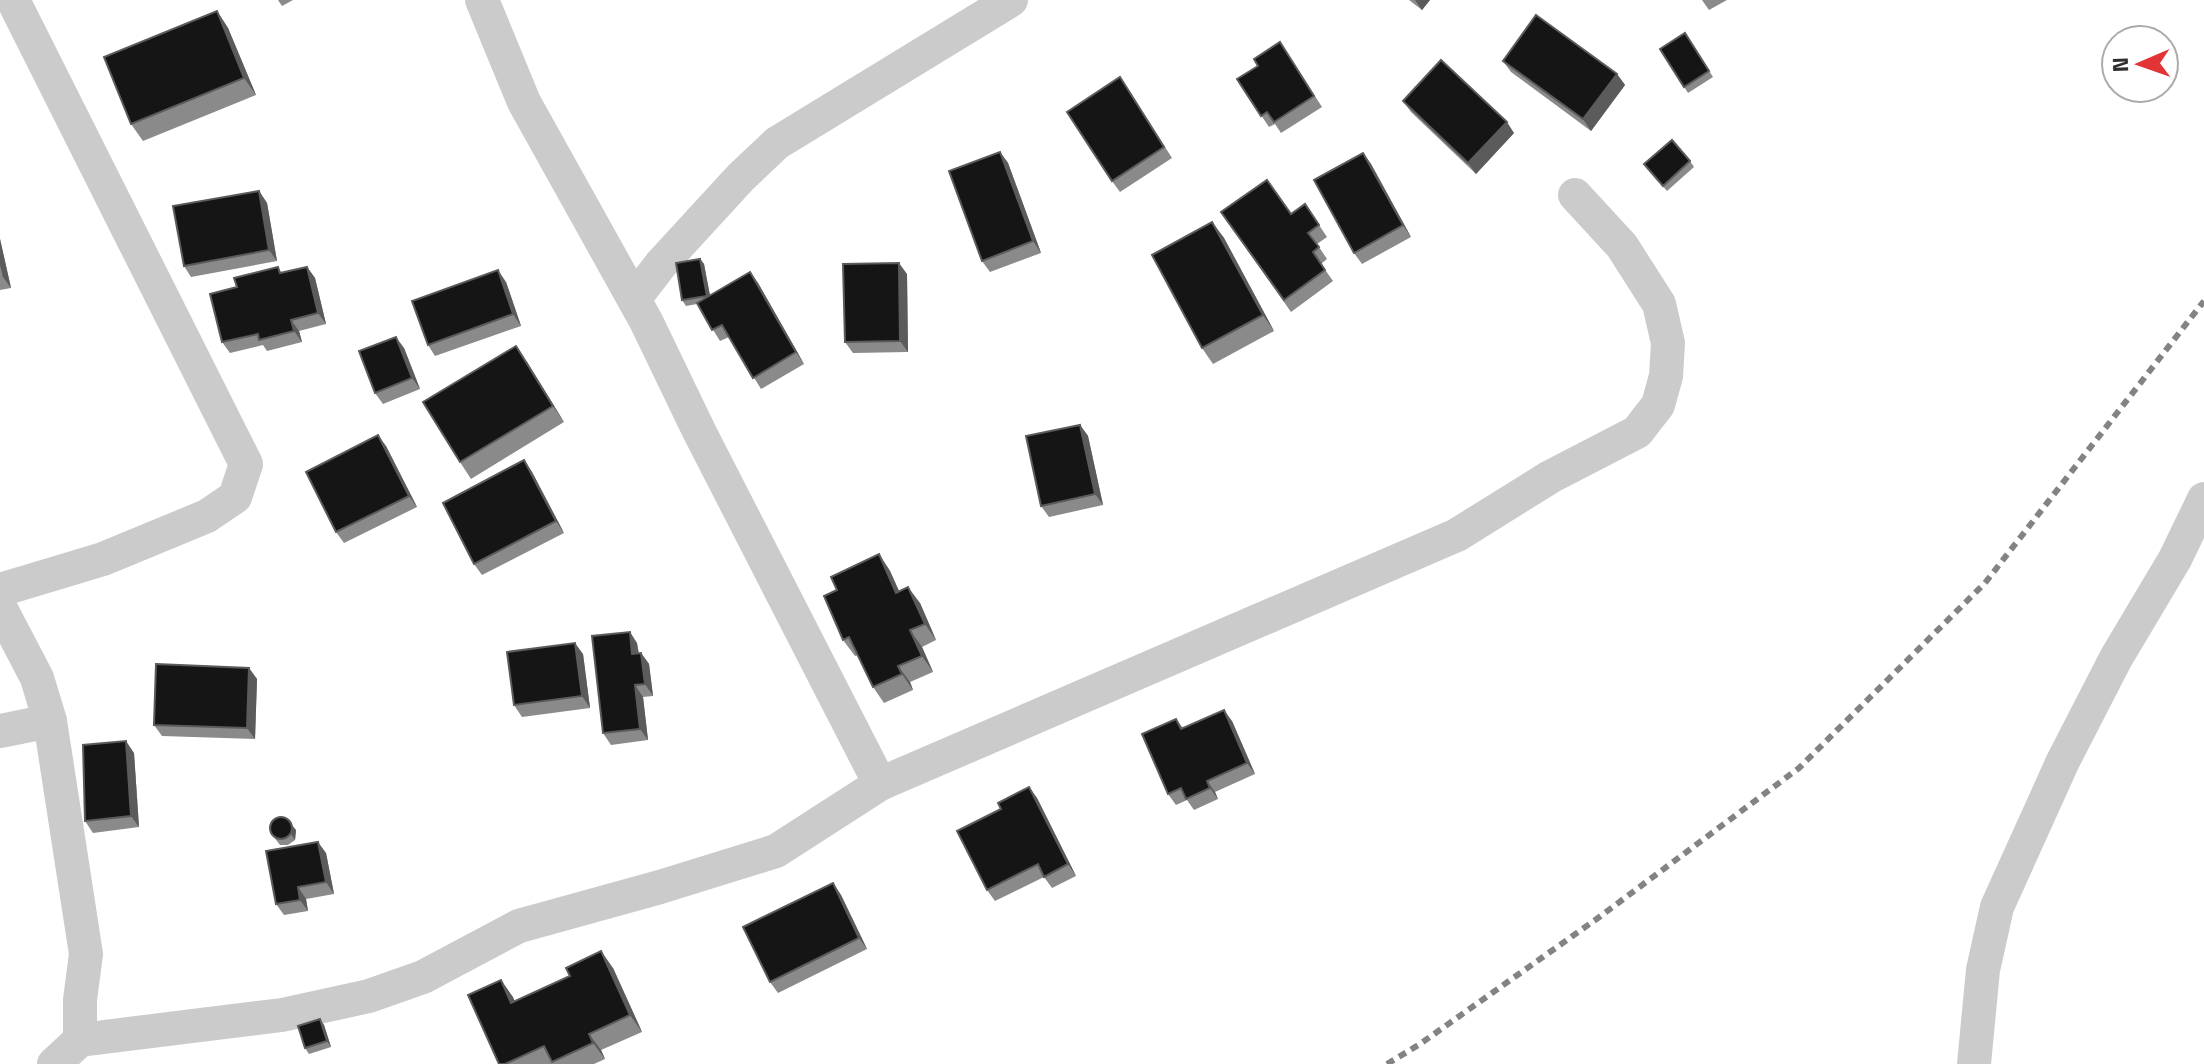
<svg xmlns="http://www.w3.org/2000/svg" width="2204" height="1064" font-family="'Titillium Web',sans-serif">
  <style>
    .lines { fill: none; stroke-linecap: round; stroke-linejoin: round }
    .minor { stroke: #cbcbcb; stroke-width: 34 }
    .rail { stroke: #838383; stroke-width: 6; stroke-dasharray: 8 6; stroke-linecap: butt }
    .wall { fill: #8a8a8a }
    .shaded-wall { fill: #5b5b5b }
    .building { fill: #151515; stroke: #5b5b5b; stroke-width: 2 }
  </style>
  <rect width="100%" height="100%" fill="#fff"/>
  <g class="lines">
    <g class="minor">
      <path d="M634,299L661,264L741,177L777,143L1011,0"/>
      <path d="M0,590L103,559L207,516L235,497L246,464L13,0"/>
      <path d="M0,607L37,678L50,721L86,954L80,1000V1040L54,1064"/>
      <path d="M0,731L50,721"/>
      <path d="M880,784L1457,535L1550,477L1637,432L1658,405L1666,376L1668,343L1659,304L1622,246L1575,195"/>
      <path d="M80,1040L282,1015L369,996L423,977L519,926L660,887L776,851L880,784L699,431L646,321L524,102L482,0"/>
      <path d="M1974,1064L1983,970L1997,907L2063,761L2116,658L2175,559L2204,499"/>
    </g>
    <path class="rail" d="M1387,1064L1420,1044L1598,918L1799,768L1985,583L2204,301"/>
  </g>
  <g class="wall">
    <path d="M278,0H293L282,6Z"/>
    <path d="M1409,0H1430L1422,10Z"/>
    <path d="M1702,0H1727L1709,10Z"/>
    <path d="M217,11L228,28L256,95L143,141L131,124Z"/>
    <path d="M1685,33L1713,77L1688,93L1660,49Z"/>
    <path d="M1280,42L1322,107L1281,133L1275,124L1269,127L1237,79L1258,66Z"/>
    <path d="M1503,61L1617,74L1625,85L1591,131L1511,72Z"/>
    <path d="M1128,89L1172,158L1120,192L1112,181Z"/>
    <path d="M1403,101L1514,133L1476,174L1411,112Z"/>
    <path d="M1000,152L1008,163L1041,253L990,272L982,261Z"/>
    <path d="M1363,153L1371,164L1411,237L1362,264L1354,253Z"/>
    <path d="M1690,161L1694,167L1667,191L1644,164Z"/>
    <path d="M259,191L267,203L277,261L191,277L184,266Z"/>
    <path d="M1305,204L1327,237L1317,244L1327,259L1321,264L1333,281L1291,312L1221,212L1291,214Z"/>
    <path d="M1212,222L1224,238L1274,331L1213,364L1202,348Z"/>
    <path d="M0,239L11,288L0,290Z"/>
    <path d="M700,259L704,264L710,296L750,272L758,283L804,364L761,389L729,337L720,341L697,304L686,306L682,300Z"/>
    <path d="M307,267L315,278L326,324L299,331L302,342L267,351L263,345L230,353L222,342L237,287L282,273Z"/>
    <path d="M907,274L908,352L853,353L845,342Z"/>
    <path d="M506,282L521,326L435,356L428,345Z"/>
    <path d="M404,348L420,389L383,404L375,393Z"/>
    <path d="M527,362L564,422L471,479L460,462Z"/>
    <path d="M1080,425L1088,436L1103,505L1049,517L1041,506Z"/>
    <path d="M386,446L417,507L344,543L336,532Z"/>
    <path d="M524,460L532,472L564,533L482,575L474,564Z"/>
    <path d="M879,554L890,571L899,591L920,603L936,640L922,647L933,672L910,682L913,690L884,703L873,687L858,655L855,656L843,640L837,590Z"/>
    <path d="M637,643L639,653H641L649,664L653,696L643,697L648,740L611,745L603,733Z"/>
    <path d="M583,654L590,708L522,717L514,705Z"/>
    <path d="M249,668L257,679L255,739L162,736L154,725Z"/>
    <path d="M1176,719L1183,728L1232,721L1255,774L1215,792L1218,799L1194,810L1187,800L1176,805L1168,794Z"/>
    <path d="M134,753L139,827L93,833L85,821Z"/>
    <path d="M1029,787L1037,798L1076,876L1052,888L1044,877L995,901L987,890L1001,809Z"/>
    <path d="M296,830L295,840L288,845H280L270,832Z"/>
    <path d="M326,853L334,894L306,899L308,911L284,915L276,904Z"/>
    <path d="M833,883L841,895L867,949L778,993L770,982Z"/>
    <path d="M613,968L642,1032L601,1050L605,1059L594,1064H499L501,980L515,1001Z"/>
    <path d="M320,1019L324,1025L331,1047L309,1054L305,1048Z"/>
  </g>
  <g class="shaded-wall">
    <path d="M1415,0H1430L1422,10Z"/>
    <path d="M217,11L228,28L256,95L244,78Z"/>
    <path d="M1617,74L1625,85L1591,131L1583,119Z"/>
    <path d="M1507,122L1514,133L1476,174L1468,163Z"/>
    <path d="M1000,152L1008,163L1041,253L1033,241Z"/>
    <path d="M1363,153L1371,164L1411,237L1403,225Z"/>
    <path d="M259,191L267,203L277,261L269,250Z"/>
    <path d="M1212,222L1224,238L1274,331L1263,315Z"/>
    <path d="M0,239L11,288L3,277L0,265Z"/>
    <path d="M700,259L704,264L711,301L707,296Z"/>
    <path d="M899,263L907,274L908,352L900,341Z"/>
    <path d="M307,267L315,278L326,324L318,313Z"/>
    <path d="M498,270L506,282L521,326L513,314Z"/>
    <path d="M750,272L758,283L804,364L796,352Z"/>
    <path d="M291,320L299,331L302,342L294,331Z"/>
    <path d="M396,337L404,348L420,389L412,378Z"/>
    <path d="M516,346L527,362L564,422L553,406Z"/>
    <path d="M1080,425L1088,436L1103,505L1095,494Z"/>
    <path d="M378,435L386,446L417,507L409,496Z"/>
    <path d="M524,460L532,472L564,533L556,521Z"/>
    <path d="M879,554L890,571L907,609L896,593Z"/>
    <path d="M908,587L920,603L936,640L925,624Z"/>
    <path d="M910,630L922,647L933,672L922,656Z"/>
    <path d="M630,632L637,643L640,665L632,654Z"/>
    <path d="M575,643L583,654L590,708L582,696Z"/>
    <path d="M641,653L649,664L653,696L645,684Z"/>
    <path d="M898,666L910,682L913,690L902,674Z"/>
    <path d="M249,668L257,679L255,739L247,728Z"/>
    <path d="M635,685L643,697L648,740L640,729Z"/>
    <path d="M1224,710L1232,721L1255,774L1247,763Z"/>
    <path d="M126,741L134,753L139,827L131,816Z"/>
    <path d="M1207,781L1215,792L1218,799L1210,788Z"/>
    <path d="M1029,787L1037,798L1076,876L1068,864Z"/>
    <path d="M292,825L296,830L295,840L291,834Z"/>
    <path d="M318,842L326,853L334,894L326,882Z"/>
    <path d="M833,883L841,895L867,949L859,938Z"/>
    <path d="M298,887L306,899L308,911L300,900Z"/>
    <path d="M601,951L613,968L642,1032L630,1015Z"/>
    <path d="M501,980L513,997L522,1020L511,1003Z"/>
    <path d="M320,1019L324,1025L331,1047L327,1041Z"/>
    <path d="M589,1034L601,1050L605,1059L593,1043Z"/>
  </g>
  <g class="building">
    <path d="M217,11L244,78L131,124L104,57Z"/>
    <path d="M1536,15L1617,74L1583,119L1503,61Z"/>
    <path d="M1685,33L1709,71L1684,87L1660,49Z"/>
    <path d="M1280,42L1314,96L1274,122L1267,112L1261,116L1237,79L1258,66L1254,59Z"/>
    <path d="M1441,60L1507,122L1468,163L1403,101Z"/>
    <path d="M1120,77L1164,147L1112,181L1067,112Z"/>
    <path d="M1672,140L1690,161L1663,186L1644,164Z"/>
    <path d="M1000,152L1033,241L982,261L949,171Z"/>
    <path d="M1363,153L1403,225L1354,253L1314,180Z"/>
    <path d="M1267,180L1291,214L1305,204L1319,225L1308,233L1319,247L1313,252L1325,270L1284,300L1221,212Z"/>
    <path d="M259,191L269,250L184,266L173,206Z"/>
    <path d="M1212,222L1263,315L1202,348L1152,255Z"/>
    <path d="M700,259L707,296L682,300L676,263Z"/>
    <path d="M899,263L900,341L845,342L843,264Z"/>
    <path d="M278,267L280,273L307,267L318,313L291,320L294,331L259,340L258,334L222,342L210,294L237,287L234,278Z"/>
    <path d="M498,270L513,314L428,345L412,301Z"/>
    <path d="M750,272L796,352L753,378L722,325L712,330L697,303Z"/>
    <path d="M396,337L412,378L375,393L359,351Z"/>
    <path d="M516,346L553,406L460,462L423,402Z"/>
    <path d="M1080,425L1095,494L1041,506L1026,436Z"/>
    <path d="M378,435L409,496L336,532L306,472Z"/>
    <path d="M524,460L556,521L474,564L443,503Z"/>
    <path d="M879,554L896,593L908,587L925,624L910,630L922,656L898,666L902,674L873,687L849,637L843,640L824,596L837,590L831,577Z"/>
    <path d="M630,632L632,654L641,653L645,684L635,685L640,729L603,733L592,636Z"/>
    <path d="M575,643L582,696L514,705L507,652Z"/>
    <path d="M156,664L249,668L247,728L154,725Z"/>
    <path d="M1224,710L1247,763L1207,781L1210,788L1186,799L1181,788L1168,794L1142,734L1176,719L1181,729Z"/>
    <path d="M126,741L131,816L85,821L83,745Z"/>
    <path d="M1029,787L1068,864L1044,877L1038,864L987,890L957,831L1001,809L998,803Z"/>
    <circle cx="281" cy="828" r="11"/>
    <path d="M318,842L326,882L298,887L300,900L276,904L266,851Z"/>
    <path d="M833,883L859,938L770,982L743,927Z"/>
    <path d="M601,951L630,1015L589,1034L593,1043L552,1062L544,1046L505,1064H499L468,995L501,980L511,1003L570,976L566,968Z"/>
    <path d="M320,1019L327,1041L305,1048L298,1026Z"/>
  </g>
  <g transform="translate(2140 64) rotate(268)"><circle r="38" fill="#ffffff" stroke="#ababab" stroke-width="2"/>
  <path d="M0-6L14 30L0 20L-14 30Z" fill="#e23437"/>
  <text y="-12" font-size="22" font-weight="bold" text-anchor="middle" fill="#2e2e2e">N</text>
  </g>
</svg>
